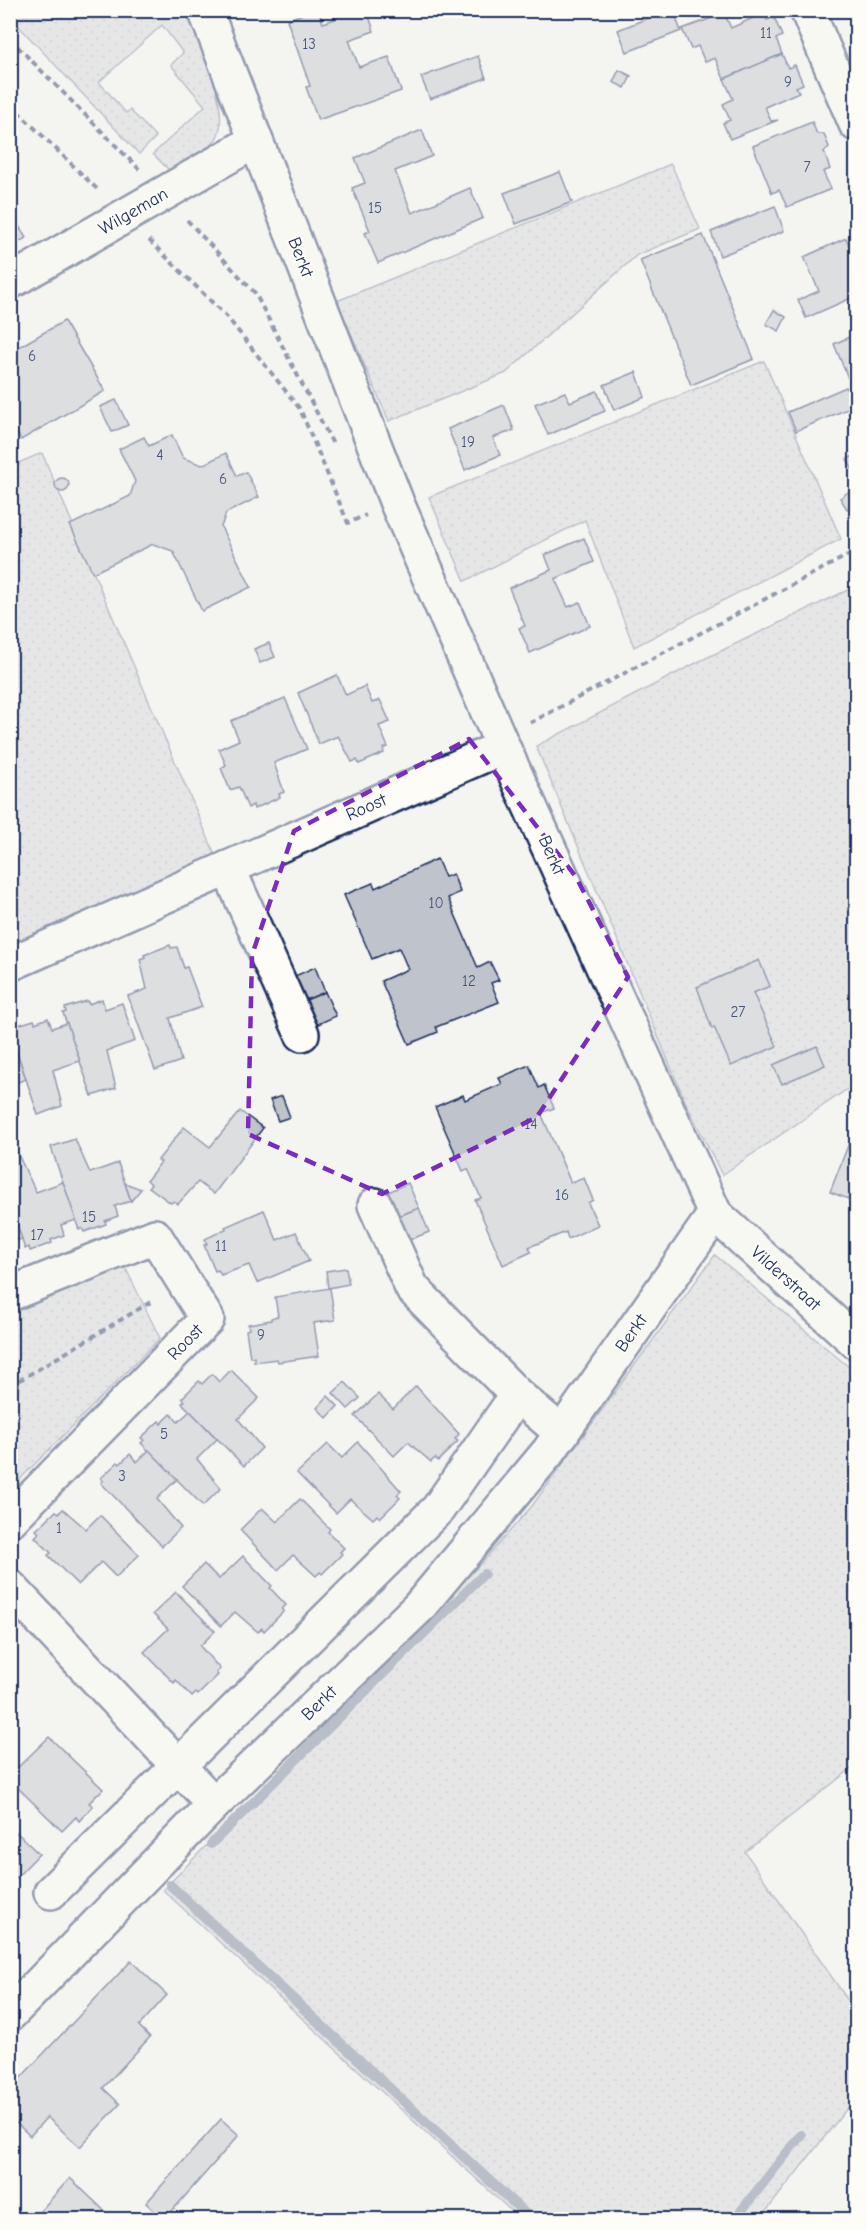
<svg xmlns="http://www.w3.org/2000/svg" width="867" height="2230" font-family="'Comic Neue',sans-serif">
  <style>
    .grass { fill: url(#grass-dots); stroke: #78829c; stroke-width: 1.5 }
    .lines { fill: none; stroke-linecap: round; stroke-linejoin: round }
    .stream { stroke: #717c98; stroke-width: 10 }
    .building { fill: #bfc3cc; stroke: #1b2f5e; stroke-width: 1.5 }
    .minor-casing { stroke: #1b2f5e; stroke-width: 38 }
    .path { stroke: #1b2f5e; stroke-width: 4; stroke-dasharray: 6 4.5; stroke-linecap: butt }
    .minor { stroke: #fdfcf7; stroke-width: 33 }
    .marked { fill: none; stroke: #7b2cbf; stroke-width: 4.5; stroke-dasharray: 12 8; stroke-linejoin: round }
    .labels { text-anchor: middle; stroke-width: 4.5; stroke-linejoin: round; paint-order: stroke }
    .number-label { font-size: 15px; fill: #44547a }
    .street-label { font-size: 18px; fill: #1b2f5e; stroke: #fdfcf7 }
  </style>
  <defs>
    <pattern id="grass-dots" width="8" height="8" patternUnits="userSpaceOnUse" patternTransform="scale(1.5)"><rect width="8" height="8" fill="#d4d6db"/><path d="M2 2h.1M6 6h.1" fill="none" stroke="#b5b8be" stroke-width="1.8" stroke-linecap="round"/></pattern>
  </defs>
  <rect width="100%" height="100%" fill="#f4f4f1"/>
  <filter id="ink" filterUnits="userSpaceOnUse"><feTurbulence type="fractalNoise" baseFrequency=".0167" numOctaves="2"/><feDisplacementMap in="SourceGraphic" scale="12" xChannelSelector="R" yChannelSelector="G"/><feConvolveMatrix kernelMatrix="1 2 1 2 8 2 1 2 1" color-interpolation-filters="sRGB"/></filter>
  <g filter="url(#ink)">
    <g class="grass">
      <path d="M10,11H188C198,39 233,112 216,139C205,155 189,164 173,174L153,154L205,106L171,65L183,53L162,25L99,82L126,113L130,110L156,137L139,154L11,18Z"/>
      <path d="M671,164L700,229L637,255L506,373L389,421L337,301Z"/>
      <path d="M764,361L841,539L634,647L585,520L465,581L429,497Z"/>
      <path d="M42,453L217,859L11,955V466Z"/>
      <path d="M856,586V1083L722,1175L686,1103L536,746L700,661Z"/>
      <path d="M715,1255L856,1373V1765L745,1852L856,2012V2097L760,2219H520L163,1890L486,1558L532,1506Z"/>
      <path d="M125,1267L160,1338L11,1488V1308Z"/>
    </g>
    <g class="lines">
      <g class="stream">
        <path d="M211,1844L484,1574"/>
        <path d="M170,1885L532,2220"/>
        <path d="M734,2220L801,2135"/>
      </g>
    </g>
    <g class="building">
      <path d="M313,10H318L323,23L335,19L332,12L335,10H367L374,31L349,40L359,67L389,57L401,91L318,120L306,87L310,86L287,20Z"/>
      <path d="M668,10H673L681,31L627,52L618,30Z"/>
      <path d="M731,11L725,15L731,28L764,13L767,20L774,17L782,36L776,39L782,54L724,79L715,58L705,62L698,46L691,49L682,29Z"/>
      <path d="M782,54L788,68L795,65L803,84L796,87L799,92L765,107L771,121L778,120L730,139L723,123L730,120L723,104L733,99L724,79Z"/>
      <path d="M478,56L486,78L430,99L421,77Z"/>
      <path d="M619,70L631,76L625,88L613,82Z"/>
      <path d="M812,122L817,134H824L829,147L824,152L830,169L823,172L831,189L787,207L779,190L772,193L753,146Z"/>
      <path d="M422,130L432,156L395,171L412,213L470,188L483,218L378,263L365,233L370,231L352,188L365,183L355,158Z"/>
      <path d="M560,172L572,202L516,224L504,193Z"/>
      <path d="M775,206L784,231L720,256L711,232Z"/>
      <path d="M10,211L26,238L10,247Z"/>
      <path d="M703,235L754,359L691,385L640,260Z"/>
      <path d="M846,238L856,261V296L806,318L798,300L819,291L804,257Z"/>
      <path d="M774,310L786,317L779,331L766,324Z"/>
      <path d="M64,321L105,391L21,440L10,421V352Z"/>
      <path d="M856,334V388L853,390L834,344Z"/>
      <path d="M636,372L645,397L614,410L604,385Z"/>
      <path d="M846,387L854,406L796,431L788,412Z"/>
      <path d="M597,391L605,411L548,435L535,404L565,392L570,402Z"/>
      <path d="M116,400L128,425L112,432L100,407Z"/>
      <path d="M504,405L514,430L493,438L500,455L465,470L448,429Z"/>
      <path d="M172,435L183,458L202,465L226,453L237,476L246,472L259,497L226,513L221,527L251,587L202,611L173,551L153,544L93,573L70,525L130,496L135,481L119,449L144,437L149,446Z"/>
      <path d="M856,455V476L847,459Z"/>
      <circle cx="62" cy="485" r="7"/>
      <path d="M850,491L856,502L847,509L840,498Z"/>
      <path d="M584,538L594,562L555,579L568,607L580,602L590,626L530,653L519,628L525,626L509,588L551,570L545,555Z"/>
      <path d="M269,643L275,657L260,663L254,649Z"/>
      <path d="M337,675L346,695L365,686L372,703L380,700L390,722L379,726L388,747L383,749L384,753L359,764L357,760L352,762L338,736L319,744L298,693Z"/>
      <path d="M285,698L307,749L274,763L284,792L279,794L280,797L254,809L253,805L248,808L239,787L230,790L221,768L226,765L219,749L239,740L231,721Z"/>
      <path d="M437,859L445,877L453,874L460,892L448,898L478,968L490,962L499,980L491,983L499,1002L436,1027L438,1032L409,1044L381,981L408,969L399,948L372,959L344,895L373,883L375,888Z"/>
      <path d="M170,945L171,948L177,947L184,968L187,967L202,1007L170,1018L181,1061L155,1070L128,996L147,989L140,959L145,957L144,955Z"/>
      <path d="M759,960L770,986L753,993L777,1046L731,1066L714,1027L712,1029L697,987Z"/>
      <path d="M315,967L325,992L306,1000L295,976Z"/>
      <path d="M325,992L336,1016L316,1025L306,1000Z"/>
      <path d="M102,999L105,1009L122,1003L135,1041L107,1051L116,1088L92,1096L63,1013L66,1012L65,1008L87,1001L89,1004Z"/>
      <path d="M48,1018L52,1028L67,1023L80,1061L53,1070L62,1106L38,1115L10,1031L11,1027L34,1020L35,1023Z"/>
      <path d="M10,1042H13L26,1079L10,1085Z"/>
      <path d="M817,1046L825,1065L782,1084L773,1065Z"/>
      <path d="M529,1065L539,1088L544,1085L554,1108L541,1113L571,1183L584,1178L593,1200L588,1203L598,1225L568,1239L566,1232L529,1247L531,1252L503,1265L475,1200L481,1198L468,1169L463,1171L435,1107L463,1095L465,1100L502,1084L499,1078Z"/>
      <path d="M282,1096L290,1117L278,1121L270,1100Z"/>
      <path d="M240,1111L263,1128L214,1194L198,1182L178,1204L174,1201L171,1203L149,1187L151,1184L147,1180L161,1162L158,1160L184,1127L210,1147Z"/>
      <path d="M75,1139L90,1173L118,1163L131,1201L115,1206L118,1216L105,1221L106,1224L84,1232L82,1228L79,1230L51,1147Z"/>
      <path d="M849,1143L856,1146V1202L830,1192Z"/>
      <path d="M14,1146L36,1192L63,1182L76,1220L61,1225L64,1235L51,1240L52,1243L30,1251L29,1247L25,1249L10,1206V1147Z"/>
      <path d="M125,1183L141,1189L131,1201Z"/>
      <path d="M408,1183L419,1208L399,1216L388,1192Z"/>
      <path d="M10,1206L22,1239L10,1242Z"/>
      <path d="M419,1208L429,1232L409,1240L399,1216Z"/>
      <path d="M264,1210L277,1240L296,1232L309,1261L257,1283L249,1265L221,1275L218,1270L215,1271L204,1245L207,1244L205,1239L226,1229L225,1227Z"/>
      <path d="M346,1268L349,1284L328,1288L326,1271Z"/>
      <path d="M330,1288L335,1320L314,1323L319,1356L278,1362L277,1359L254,1362V1357H250L246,1330L249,1329L248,1324L271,1320V1318L278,1316L275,1297Z"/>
      <path d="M231,1370L259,1398L238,1419L262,1448L244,1466L182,1403L185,1401L182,1398L199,1381L202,1384L212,1374L219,1382Z"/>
      <path d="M345,1382L360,1398L348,1409L333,1393Z"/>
      <path d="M416,1386L459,1434L455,1439L458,1441L438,1461L435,1458L431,1462L408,1442L394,1456L355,1416L378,1394L393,1409Z"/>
      <path d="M328,1396L338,1406L327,1418L317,1408Z"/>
      <path d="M190,1411L217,1439L197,1459L221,1488L203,1506L141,1443L144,1440L141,1438L159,1421L161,1424L171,1414L178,1422Z"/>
      <path d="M358,1442L401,1491L397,1495L400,1498L380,1518L377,1515L373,1519L350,1499L336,1513L297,1473L328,1444L342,1458Z"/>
      <path d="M149,1450L177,1479L157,1499L181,1528L162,1546L101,1483L103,1481L101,1478L118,1462L120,1464L130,1454L137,1462Z"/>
      <path d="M300,1499L330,1529L328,1532L344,1548L340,1552L342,1554L322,1574L320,1572L316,1576L293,1555L278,1570L240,1530L262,1508L277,1522Z"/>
      <path d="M63,1509L86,1529L100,1515L139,1555L116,1577L101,1562L78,1585L48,1555L51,1553L35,1537L39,1533L36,1530L56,1511L59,1513Z"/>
      <path d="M243,1556L272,1586L270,1588L286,1605L282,1609L284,1611L264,1631L262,1628L258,1632L235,1612L221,1626L182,1586L204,1564L219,1579Z"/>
      <path d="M176,1592L215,1631L200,1646L220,1669L216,1673L218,1675L198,1695L196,1693L192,1697L176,1680L174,1683L144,1652L168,1629L153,1614Z"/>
      <path d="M49,1737L103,1789L89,1803L93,1806L79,1821L76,1817L62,1831L10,1780V1775Z"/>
      <path d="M10,1826L39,1854L10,1884Z"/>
      <path d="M131,1961L167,1995L139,2026L150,2037L103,2088L120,2104L80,2147L47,2117L30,2136L10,2117V2089Z"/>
      <path d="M221,2119L239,2135L164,2220L146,2203Z"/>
      <path d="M70,2178L114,2220H32Z"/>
    </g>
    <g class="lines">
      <g class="minor-casing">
        <g id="minor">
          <path d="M205,10L397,503L503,747L715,1214L856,1342"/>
          <path d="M807,10L856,124"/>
          <path d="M10,282L255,141"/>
          <path d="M228,868L302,1034"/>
          <path d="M10,964L503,747"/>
          <path d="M375,1205L412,1288L517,1395L562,1433"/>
          <path d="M10,1294L155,1236L207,1319L10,1520"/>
          <path d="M10,1587L214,1804"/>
          <path d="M51,1892L438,1509L517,1395"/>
          <path d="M10,2014L214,1804L418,1608L549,1451L715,1214"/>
        </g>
      </g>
      <g class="path">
        <path d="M10,39L139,169"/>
        <path d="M10,104L99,191"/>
        <path d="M187,220L255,293L334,446"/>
        <path d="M149,240L227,317L300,409L348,523L366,515"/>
        <path d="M530,723L856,551"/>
        <path d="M10,1386L154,1300"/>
      </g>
      <use href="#minor" class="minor"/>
    </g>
  </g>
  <path d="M0 0H867V2230H0ZM469,739L576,877L628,977L537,1117L382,1194L248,1134L252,955L294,831Z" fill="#f4f4f1" fill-opacity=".55" fill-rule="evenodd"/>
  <path class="marked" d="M469,739L576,877L628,977L537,1117L382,1194L248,1134L252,955L294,831Z"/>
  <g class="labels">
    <g class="number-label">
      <text x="766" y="38">11</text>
      <text x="309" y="49">13</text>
      <text x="788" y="87">9</text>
      <text x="807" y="172">7</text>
      <text x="375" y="213">15</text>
      <text x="32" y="361">6</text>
      <text x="468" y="447">19</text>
      <text x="160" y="460">4</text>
      <text x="223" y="484">6</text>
      <text x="436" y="908">10</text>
      <text x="469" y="986">12</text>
      <text x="738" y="1017">27</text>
      <text x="531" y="1129">14</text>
      <text x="562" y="1200">16</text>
      <text x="89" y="1222">15</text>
      <text x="37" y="1240">17</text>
      <text x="221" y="1251">11</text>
      <text x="261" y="1340">9</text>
      <text x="164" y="1439">5</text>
      <text x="122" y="1481">3</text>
      <text x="59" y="1533">1</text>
    </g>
    <g class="street-label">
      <text transform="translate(133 211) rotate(-30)" y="6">Wilgeman</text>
      <text transform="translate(301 257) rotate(69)" y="6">Berkt</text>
      <text transform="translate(366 807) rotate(-24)" y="6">Roost</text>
      <text transform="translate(552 855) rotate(66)" y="6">Berkt</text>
      <text transform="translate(786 1278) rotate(42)" y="6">Vilderstraat</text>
      <text transform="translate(631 1333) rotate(-55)" y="6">Berkt</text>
      <text transform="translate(185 1342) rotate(-46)" y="6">Roost</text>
      <text transform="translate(319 1703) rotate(-44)" y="6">Berkt</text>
    </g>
  </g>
  <rect width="867" height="2230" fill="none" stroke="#fdfcf7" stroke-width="36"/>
  <rect x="18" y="18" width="831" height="2194" fill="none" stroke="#1b2f5e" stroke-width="2" filter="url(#ink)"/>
</svg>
